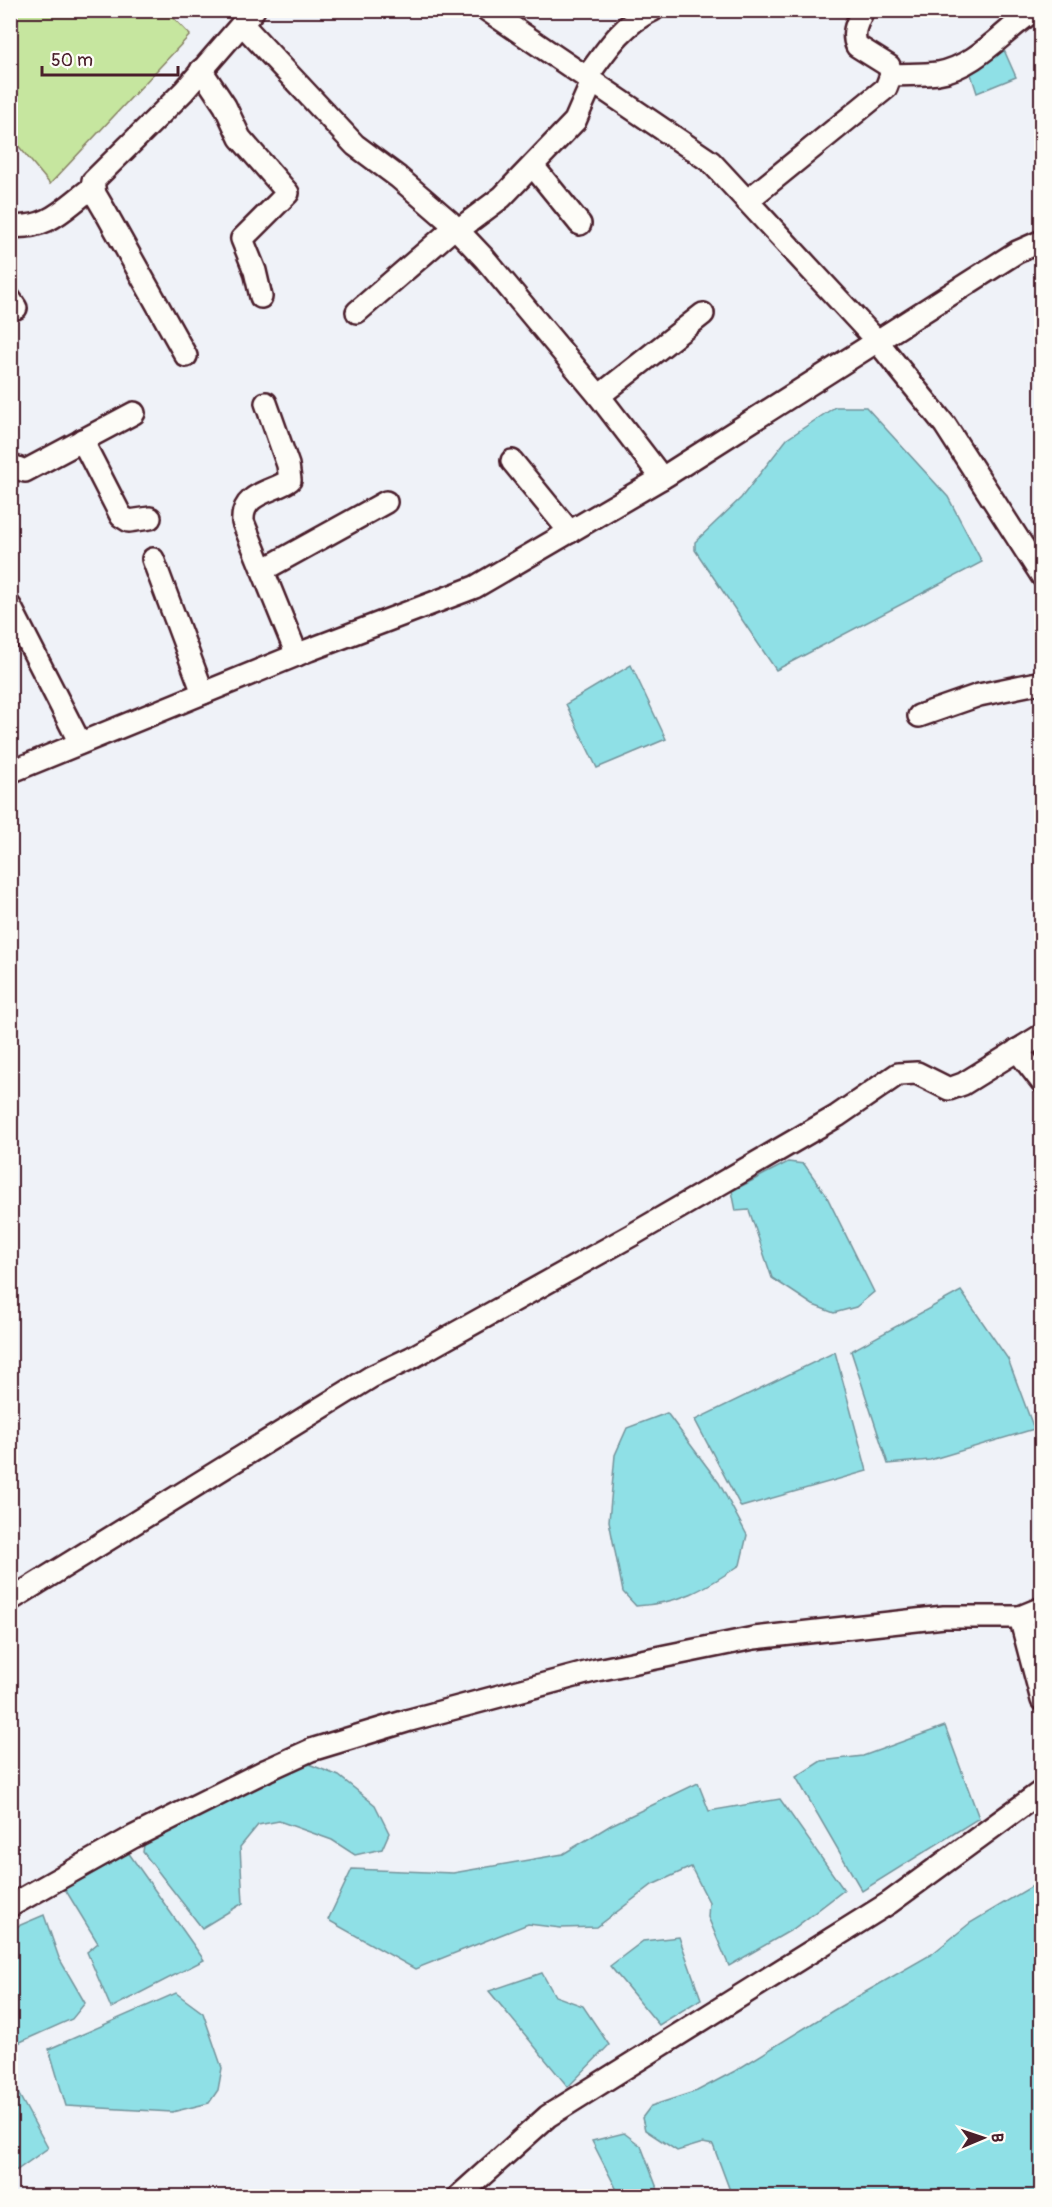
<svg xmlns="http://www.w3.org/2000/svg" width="1052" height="2207" font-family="Pangolin,sans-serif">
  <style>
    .green { fill: #c6e69f; stroke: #888265; stroke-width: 1.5 }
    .water { fill: #8fe0e6; stroke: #73939b; stroke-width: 1.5 }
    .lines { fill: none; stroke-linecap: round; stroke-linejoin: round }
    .minor-casing { stroke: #4a1f2b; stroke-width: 26 }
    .minor { stroke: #fdfcf7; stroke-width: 21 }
  </style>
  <rect width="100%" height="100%" fill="#eff2f8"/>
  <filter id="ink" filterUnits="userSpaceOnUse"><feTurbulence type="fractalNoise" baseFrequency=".0167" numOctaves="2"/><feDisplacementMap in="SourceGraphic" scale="12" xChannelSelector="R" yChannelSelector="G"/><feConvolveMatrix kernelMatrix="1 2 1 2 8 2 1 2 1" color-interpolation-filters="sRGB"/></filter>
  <g filter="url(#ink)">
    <path class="green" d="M10,11H167L190,35L50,184L11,137Z"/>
    <g class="water">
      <path d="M1004,50L1016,77L977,93L968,65Z"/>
      <path d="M835,407H866L948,497L982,562L776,670L695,550V542L741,498L787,439Z"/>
      <path d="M631,665L666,739L597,768L566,704Z"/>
      <path d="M788,1162L804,1164L826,1195L874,1292L856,1307L834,1313L813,1305L772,1278L749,1210L736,1211L732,1191Z"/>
      <path d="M961,1291L1008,1359L1034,1429L930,1460L888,1464L851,1351Z"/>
      <path d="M835,1352L867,1471L741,1507L695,1420Z"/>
      <path d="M667,1413L719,1483L747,1535L740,1565C703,1590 681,1603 636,1606L623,1592L609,1521L615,1455L627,1428Z"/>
      <path d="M945,1726L979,1818L862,1891L796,1777L821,1761L863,1756Z"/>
      <path d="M296,1759L339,1776L375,1805L389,1833L382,1849L355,1855L332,1840L279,1821L258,1825L240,1847L243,1903L202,1928L143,1852L145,1838Z"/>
      <path d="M698,1783L709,1811L780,1799L844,1890L793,1929L729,1966L708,1917L709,1902L691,1867L652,1885L597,1927L561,1928L528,1924L415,1969L328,1920L352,1869L453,1873L563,1854L611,1825Z"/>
      <path d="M123,1845L204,1960L111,2008L87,1952L98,1943L57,1876Z"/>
      <path d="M1041,1881V2190L1027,2196H732L713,2145L703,2143L677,2151L645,2130L642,2118L651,2106L697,2091L735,2071L834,2010L932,1954L970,1923Z"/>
      <path d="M44,1915L59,1958L85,2003L72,2019L11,2046V1929Z"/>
      <path d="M679,1937L701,1999L659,2025L610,1966L643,1941Z"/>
      <path d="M542,1973L555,1996L583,2006L609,2045L568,2087L489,1991Z"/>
      <path d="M176,1993L203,2013L222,2068L218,2090L209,2103L172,2112L66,2106L49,2049Z"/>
      <path d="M11,2080L48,2148L17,2170L11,2171Z"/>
      <path d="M624,2133L641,2146L660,2196H620L592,2141Z"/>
    </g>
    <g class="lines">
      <g class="minor-casing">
        <g id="minor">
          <path d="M487,10L711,162L877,341L945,425L1042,576"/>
          <path d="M242,24L355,145L398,177L449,221L485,259L599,396L662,478"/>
          <path d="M201,70L225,106L240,138L288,193L242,239L255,271L261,297"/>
          <path d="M891,75C906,74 923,75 938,73C976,67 1004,30 1035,10"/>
          <path d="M586,78C605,52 623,23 653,10"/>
          <path d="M533,166L580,224"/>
          <path d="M747,201L886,88L891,75L889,66L857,46C851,33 857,23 863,10"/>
          <path d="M10,226C49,230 64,208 93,187"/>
          <path d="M458,230L502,197L575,121L592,82"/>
          <path d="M10,299L16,308"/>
          <path d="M357,312L455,227"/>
          <path d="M186,356L105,211L95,194L93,181L184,91L254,10"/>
          <path d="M599,396L703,314"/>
          <path d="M266,403L288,465L290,480C274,492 241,492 243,522L297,655"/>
          <path d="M82,440L121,516L129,521L150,518"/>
          <path d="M512,461L570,532"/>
          <path d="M10,465L25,471L134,413"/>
          <path d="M153,559L203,693"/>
          <path d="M263,570L386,502"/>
          <path d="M10,606L80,743"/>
          <path d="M919,716L979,695L1042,682"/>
          <path d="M10,772L309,650L475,587L667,475L1017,252L1042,241"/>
          <path d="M1017,1050L1042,1082"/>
          <path d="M10,1600L371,1377L411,1358L632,1235L837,1116L898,1074L917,1073L949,1089L963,1084L1042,1035"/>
          <path d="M1042,1608L1020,1617L1042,1700"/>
          <path d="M10,1906L133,1837L267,1770L311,1750L410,1720L597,1670L754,1638L944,1617H1020"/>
          <path d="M459,2196L548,2116L889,1903L1042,1791"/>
        </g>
      </g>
      <use href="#minor" class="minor"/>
    </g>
  </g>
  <rect width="1052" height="2207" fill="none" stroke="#fdfcf7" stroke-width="36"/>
  <rect x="18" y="18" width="1016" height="2171" fill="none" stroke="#4a1f2b" stroke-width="2" filter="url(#ink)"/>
  <g transform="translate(983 2138) rotate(88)" stroke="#fdfcf7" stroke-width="4.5" paint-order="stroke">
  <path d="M0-4.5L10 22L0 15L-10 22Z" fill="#4a1f2b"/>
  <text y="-9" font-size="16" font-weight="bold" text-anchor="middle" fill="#4a1f2b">B</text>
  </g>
  <path d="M42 66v9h136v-9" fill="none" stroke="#4a1f2b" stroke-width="3"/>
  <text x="51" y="66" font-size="18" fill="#4a1f2b" stroke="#fdfcf7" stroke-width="4.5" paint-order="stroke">50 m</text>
</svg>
